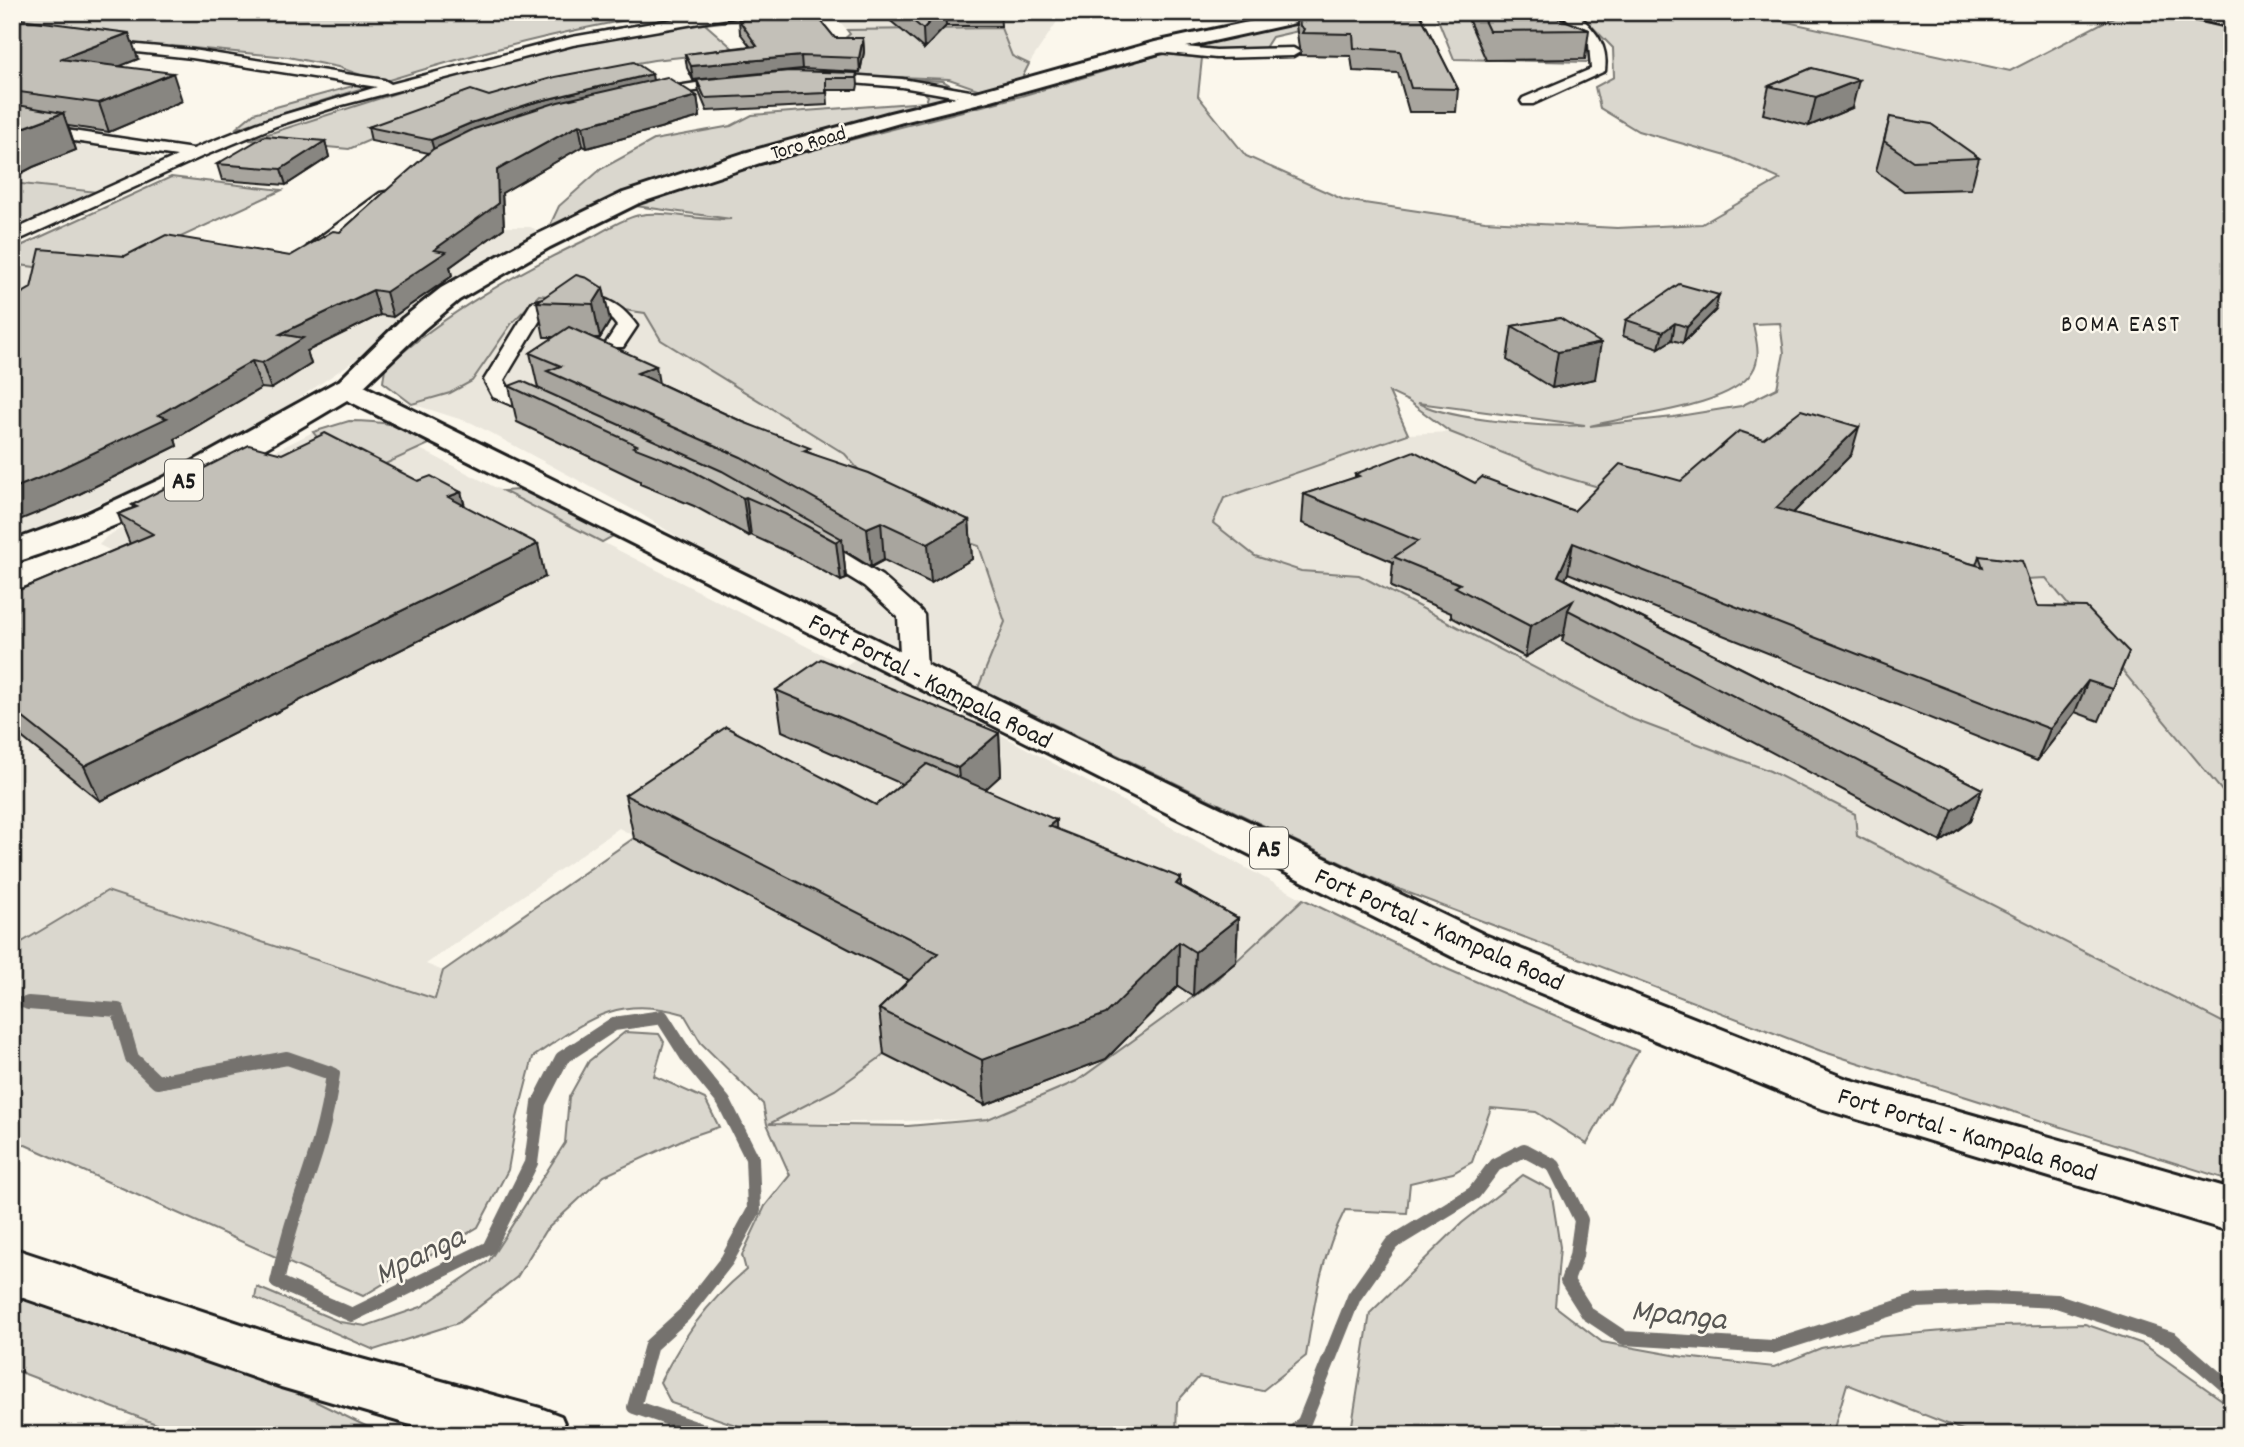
<svg xmlns="http://www.w3.org/2000/svg" width="2244" height="1447" font-family="Dekko,sans-serif">
  <style>
    .built { fill: #eae6dc }
    .green { fill: #dad7ce; stroke: #7b7a75; stroke-width: 2; fill-rule: evenodd }
    .lines { fill: none; stroke-linecap: round; stroke-linejoin: round }
    .stream-far1 { stroke: #74726e; stroke-width: 11 }
    .stream { stroke: #74726e; stroke-width: 14 }
    .street-casing { stroke: #1c1c1c; stroke-width: 5 }
    .secondary-casing { stroke: #1c1c1c; stroke-width: 6 }
    .highway-casing { stroke: #1c1c1c; stroke-width: 6 }
    .street { fill: #fbf7ec; fill-rule: evenodd }
    .secondary { fill: #fbf7ec; fill-rule: evenodd }
    .highway { fill: #fbf7ec; fill-rule: evenodd }
    .wall { fill: #a8a59e; stroke: #1c1c1c; stroke-width: 2 }
    .shaded-wall { fill: #888681; stroke: #1c1c1c; stroke-width: 2 }
    .building { fill: #c3c0b8; stroke: #1c1c1c; stroke-width: 2 }
    .labels { text-anchor: middle; stroke-width: 5; stroke-linejoin: round; paint-order: stroke }
    .far-street-label { font-size: 21px; fill: #1c1c1c; stroke: #fbf7ec }
    .far-quarter-label { font-size: 24px; letter-spacing: 2px; fill: #1c1c1c; stroke: #fbf7ec }
    .shield { fill: #fbf7ec; stroke: #5f5e5a; stroke-width: 2 }
    .shield-label { font-size: 24px; font-weight: bold; fill: #1c1c1c }
    .street-label { font-size: 26px; fill: #1c1c1c; stroke: #fbf7ec }
    .near-water-label { font-size: 33px; font-style: italic; fill: #575653; stroke: #fbf7ec }
  </style>
  <rect width="100%" height="100%" fill="#fbf7ec"/>
  <filter id="ink" filterUnits="userSpaceOnUse"><feTurbulence type="fractalNoise" baseFrequency=".0143" numOctaves="2"/><feDisplacementMap in="SourceGraphic" scale="14" xChannelSelector="R" yChannelSelector="G"/><feConvolveMatrix kernelMatrix="1 2 1 2 8 2 1 2 1" color-interpolation-filters="sRGB"/></filter>
  <g filter="url(#ink)">
    <g class="built">
      <path d="M832,12H1059L1060,17L1029,64L1012,56L1001,28L847,30Z"/>
      <path d="M12,135L152,156L157,160L148,170L98,192L12,183Z"/>
      <path d="M485,227H530L535,229V232L531,240L257,427L167,475L12,540V264L113,277L250,311Z"/>
      <path d="M539,295L597,301L624,310L645,313L661,340L845,454L901,519L979,546L1005,622L978,688L748,581L641,514L472,423L412,404L450,393L472,381L512,323Z"/>
      <path d="M313,432L323,445L383,465L420,449L845,666L858,657L1303,899L1209,983L1077,1081L988,1119L767,1124L835,1090L828,938L619,828L426,964L443,971L436,999L107,891L12,948V607L145,568L99,545L107,536Z"/>
      <path d="M1450,432L1561,476L1925,583L2046,578L2232,803V1027L1968,894L1359,576L1301,571L1255,556L1213,523L1224,498L1408,434Z"/>
      <path d="M133,1417L185,1435H111Z"/>
    </g>
    <g class="green">
      <path d="M12,12H675C524,34 379,82 235,129L254,113L375,80L338,67L288,57L172,46L150,54L12,33Z"/>
      <path d="M727,12H808L705,24L736,51L654,60L565,76L433,113L349,149L249,140L481,66L608,29Z"/>
      <path d="M1435,12H1556L1592,47L1589,62L1454,59Z"/>
      <path d="M1578,12H1742L2010,71L2123,12H2162L2232,28V803L2046,578L1925,583L1561,476L1450,432L1408,401L1389,392L1408,434L1224,498L1213,523L1255,556L1301,571L1359,575L1632,719L1770,771L1855,814L1857,836L2232,1027V1181L1821,1051L1383,883L978,688L1005,622L979,546L901,519L845,454L661,340L645,313L624,310L597,301L539,295L512,323L472,381L450,393L412,404L383,382L385,368C446,312 518,272 592,237C606,230 625,217 640,215C666,210 701,222 731,219L628,205L788,156L1021,96L1162,54L1202,58L1198,96L1246,156L1344,200L1485,221L1617,228L1702,224L1780,179L1730,157L1638,131L1600,108L1595,87L1614,77L1613,48ZM1780,323L1784,353L1777,388L1741,406L1673,417L1590,426C1629,415 1730,408 1752,372C1762,357 1756,340 1753,324ZM1418,403L1585,425C1546,428 1451,420 1418,403Z"/>
      <path d="M1347,14L1342,21L1272,37L1261,54L1171,51L1250,28Z"/>
      <path d="M1001,28L1012,56L1029,64L1022,78L986,92L949,79L824,74L834,47L850,34L847,30Z"/>
      <path d="M910,79L943,81L973,99L776,152L545,236L559,206L601,169L654,140L731,126L752,115L926,102L928,96Z"/>
      <path d="M171,177L282,190L146,253L113,277L12,264V250Z"/>
      <path d="M12,183L98,192L12,232Z"/>
      <path d="M349,421C382,421 409,426 440,439L383,465L323,445L313,432Z"/>
      <path d="M518,490L547,493L620,532L602,542L503,491Z"/>
      <path d="M634,838L944,998L878,1059L835,1090L769,1124L908,1126L988,1119L1077,1081L1215,981L1303,899L1447,969L1638,1051L1587,1144L1536,1112L1491,1108L1472,1162L1453,1173L1410,1183L1407,1213L1345,1210C1321,1256 1314,1305 1306,1356L1262,1391L1199,1377L1177,1402L1176,1435H765L671,1403L660,1382C685,1335 704,1305 746,1270L742,1255L765,1206L790,1175L767,1124L763,1104L701,1043L684,1014C616,994 587,1020 533,1057L517,1118L508,1170L478,1227L363,1296L12,1139V948L107,891L435,999L443,971Z"/>
      <path d="M625,1032L659,1034L664,1042L654,1076L705,1099L719,1127L686,1138L604,1176L545,1231L517,1277L458,1323L374,1350L255,1298L257,1287L340,1322L366,1326L421,1307L489,1261L565,1143L569,1097L589,1061Z"/>
      <path d="M1523,1175L1551,1190L1560,1247L1555,1306L1602,1342L1684,1357L1774,1367L1821,1348L1876,1337L2000,1326L2085,1324L2143,1344L2232,1407V1435H1975L1847,1384L1832,1435H1361L1351,1431L1370,1313L1462,1223Z"/>
      <path d="M12,1294L207,1358L288,1388L384,1435H185L12,1369Z"/>
    </g>
    <g class="lines">
      <path class="stream-far1" d="M12,1002L51,1005"/>
      <g class="stream">
        <path d="M28,1003L118,1010L132,1058L157,1082L287,1058L333,1074C326,1127 314,1160 297,1209C288,1233 283,1258 277,1282L352,1315L489,1248L531,1163L539,1103L562,1058L614,1024L662,1017L688,1058L724,1102L752,1158L754,1210L727,1260L684,1315L651,1345L634,1407L716,1435"/>
        <path d="M1291,1435L1304,1422L1354,1297L1392,1243L1474,1193L1495,1165L1524,1150L1554,1166L1581,1220L1576,1256L1567,1281L1588,1314L1624,1338L1772,1347L1917,1301L1986,1298L2057,1301L2172,1339L2232,1391"/>
      </g>
      <g class="street-casing">
        <g id="street">
          <path d="M716,12H746L740,16L573,45L342,105L276,126L201,157L12,243V231L177,156L12,132V122L193,149L266,120L377,87L192,58L99,48L94,47V41L192,50L384,80L391,84L572,37Z"/>
          <path d="M1561,12H1575C1594,29 1609,44 1605,71L1533,104H1523L1521,101L1523,98L1591,69L1589,44Z"/>
          <path d="M1155,44L1216,50L1293,48L1300,52L1293,56L1216,58L1150,51L1148,48Z"/>
          <path d="M820,73L902,79L981,93L988,97L981,101L902,87L815,80L813,77L815,74Z"/>
          <path d="M734,77L739,78L741,81L739,84L646,99L639,95L646,91Z"/>
          <path d="M386,192L394,197L392,201L321,253H309L306,249L309,245L380,193Z"/>
          <path d="M567,294C599,294 619,300 637,326L623,347H609L606,343L617,326C602,304 570,300 546,310L504,380L509,389L553,408L556,413L553,418L545,419L493,397L484,380L532,302Z"/>
          <path d="M811,536L820,538L882,576L920,610L924,615L927,670L924,676L914,678L904,676L901,670L898,617L864,586L802,548L799,543L802,538Z"/>
        </g>
      </g>
      <g class="secondary-casing">
        <g id="secondary">
          <path d="M1295,12H1331L1322,17L1159,53L988,101L903,122L760,163L639,203L550,247L459,300L423,330L356,394L346,397L336,394L332,388L403,318L441,288L532,237L623,193L744,153L890,113L976,92L1155,42Z"/>
          <path d="M2180,12H2214L2232,16V27L2183,16Z"/>
          <path d="M12,1248L281,1337L540,1408L561,1416L569,1435H445L281,1387L12,1294Z"/>
        </g>
      </g>
      <g class="highway-casing">
        <path id="highway" d="M346,379L356,382L1073,737L1485,935L1847,1079L2232,1189V1232L1817,1107L1453,957L347,400C257,454 166,508 68,544C49,550 31,558 12,563V541L88,513L161,479L336,382Z"/>
      </g>
      <use href="#street" class="street"/>
      <use href="#secondary" class="secondary"/>
      <use href="#highway" class="highway"/>
    </g>
    <g class="wall">
      <path d="M880,12H1000L1001,26H946L924,49Z"/>
      <path d="M1297,12H1419L1458,89L1456,112H1409L1398,73L1353,71L1351,56L1300,55L1301,50L1299,48L1296,25Z"/>
      <path d="M1465,12H1549V14L1589,30L1585,59L1486,60Z"/>
      <path d="M1940,12H1995L1976,20Z"/>
      <path d="M753,16L835,38H863L864,52L860,72L802,69L693,80L687,68L685,54L750,46L740,33L739,20L753,19Z"/>
      <path d="M12,18L138,59L120,66L182,101L109,132L68,126L76,150L33,167L12,178Z"/>
      <path d="M1812,68L1852,108L1809,126L1763,114L1769,86Z"/>
      <path d="M857,73L858,85L857,90H827L828,105L707,111L699,92L697,80Z"/>
      <path d="M653,80L697,96L700,117L587,148L583,146L502,193L504,228L450,267L452,276L393,317L380,315L307,351L311,364L271,389L261,388L175,439L177,446L59,504L15,326L12,319V299L125,256H290L340,232L429,153L371,141L368,127L489,96Z"/>
      <path d="M1890,117L1979,158L1971,189L1904,191L1876,171Z"/>
      <path d="M325,141L329,157L286,185L222,180L217,164Z"/>
      <path d="M603,288L610,321L600,338H593L659,383L810,453L969,520L972,559L931,583L884,560L871,567L843,550L846,579L841,581L790,553L751,535L749,536L694,506L640,484V481L517,422L509,386L538,388L530,353L555,337H544L537,302Z"/>
      <path d="M1715,311L1683,343L1672,340L1659,348L1623,336L1626,320Z"/>
      <path d="M1560,318L1595,379L1552,388L1507,360L1512,326Z"/>
      <path d="M1763,439L1851,455L1793,513L1976,565L1979,556L2038,606L2129,652L2099,721L2075,712L2037,761L1568,573L1565,579L1982,789L1970,821L1941,842L1562,641L1564,634L1525,657L1451,617V613L1391,587L1393,562L1302,523L1304,494L1355,478V474L1475,483L1574,511L1681,481Z"/>
      <path d="M282,454L418,481L461,492L465,506L545,577L100,801L19,735L12,738V593L130,544L118,514L133,508L132,505Z"/>
      <path d="M776,690L999,733L1001,775L985,789L1056,829L1181,887L1238,918L1236,962L1193,996L1178,986L1106,1059L985,1105L884,1054L879,1009L909,980L634,838L625,795L876,805L902,784L782,731Z"/>
    </g>
    <g class="shaded-wall">
      <path d="M939,12H945L946,26L924,49L923,29Z"/>
      <path d="M1978,12H1995L1976,20Z"/>
      <path d="M129,33L138,59L70,86L60,59Z"/>
      <path d="M863,38L864,52L860,72L859,58Z"/>
      <path d="M801,56L802,69L693,80L691,66Z"/>
      <path d="M173,73L182,101L109,132L99,103Z"/>
      <path d="M652,74L654,87L435,154L431,140L471,123L532,103Z"/>
      <path d="M1859,80L1852,108L1809,126L1816,97Z"/>
      <path d="M697,96L700,117L587,148L583,126Z"/>
      <path d="M63,113L76,150L33,167L12,178V132Z"/>
      <path d="M579,125L583,146L502,193L504,228L450,267L452,276L393,317L386,292L434,250L497,170Z"/>
      <path d="M325,141L329,157L286,185L281,169Z"/>
      <path d="M603,288L610,321L600,338L593,304Z"/>
      <path d="M373,290L380,315L307,351L311,364L271,389L262,363L280,334Z"/>
      <path d="M1719,295L1715,311L1683,343L1687,327Z"/>
      <path d="M1675,323L1672,340L1659,348L1663,332Z"/>
      <path d="M1601,343L1595,379L1552,388L1558,352Z"/>
      <path d="M252,361L261,388L175,439L177,446L59,504L12,523V489L158,415Z"/>
      <path d="M656,366L662,401L637,373Z"/>
      <path d="M1859,427L1851,455L1769,537L1776,508Z"/>
      <path d="M461,492L469,523L448,497Z"/>
      <path d="M746,497L751,535L749,536L743,498Z"/>
      <path d="M969,520L972,559L931,583L928,544Z"/>
      <path d="M881,522L884,560L871,567L867,528Z"/>
      <path d="M842,539L846,579L841,581L836,542Z"/>
      <path d="M1573,543L1568,573L1553,606L1558,576Z"/>
      <path d="M538,544L545,577L100,801L84,766Z"/>
      <path d="M1573,601L1568,610L1564,634L1525,657L1530,626Z"/>
      <path d="M2088,681L2075,712L2037,761L2050,729Z"/>
      <path d="M12,722L19,735L12,738Z"/>
      <path d="M999,733L1001,775L962,811L958,768Z"/>
      <path d="M1982,789L1970,821L1941,842L1953,810Z"/>
      <path d="M1056,820L1057,863L1049,826Z"/>
      <path d="M1181,878L1180,922L1176,884Z"/>
      <path d="M1238,918L1236,962L1193,996L1195,952Z"/>
      <path d="M1179,942L1178,986L1106,1059L985,1105L982,1060Z"/>
    </g>
    <g class="building">
      <path d="M814,12L835,38H863L859,58L801,56L691,66L685,54L757,46L739,20L755,19L753,16Z"/>
      <path d="M902,12H939L923,29Z"/>
      <path d="M1298,12H1419L1458,89L1411,88L1400,51L1354,48L1353,34L1302,33L1304,29L1300,26Z"/>
      <path d="M1480,12H1544L1589,30L1489,31Z"/>
      <path d="M12,18L129,33L60,59L173,73L99,103L12,91Z"/>
      <path d="M634,62L652,74L532,103L471,123L431,140L368,127L471,90L489,96L555,77Z"/>
      <path d="M1812,68L1859,80L1816,97L1769,86Z"/>
      <path d="M789,71L857,73L856,78H826V93L705,98L697,80Z"/>
      <path d="M667,77L697,96L583,126L579,125L497,170L498,204L434,250L446,252L386,292L373,290L280,334L303,338L262,363L252,361L158,415L167,418L47,475L12,489V334L17,319L12,312V299L31,288L40,249L125,256L166,235L290,256L333,231L340,232L433,149L474,129L558,102Z"/>
      <path d="M12,104L63,113L12,132Z"/>
      <path d="M1890,117L1931,124L1979,158L1913,161L1884,141Z"/>
      <path d="M265,136L325,141L281,169L217,164Z"/>
      <path d="M576,275L587,278L603,288L593,304L537,302Z"/>
      <path d="M1679,284L1719,295L1687,327L1675,323L1663,332L1626,320Z"/>
      <path d="M1560,318L1601,343L1558,352L1512,326Z"/>
      <path d="M569,327L656,366L637,373L743,422L810,448L803,451L869,473L969,520L928,544L881,522L867,528L741,457L547,371L561,366L530,353Z"/>
      <path d="M522,381L722,471L842,539L836,542L785,514L746,497L743,498L687,468L633,447L637,445L509,386Z"/>
      <path d="M1801,410L1859,427L1776,508L1983,567L1979,556L2022,561L2038,606L2086,607L2129,652L2113,689L2088,681L2050,729L1573,543L1558,576L1982,789L1953,810L1568,610L1573,601L1530,626L1455,587L1460,584L1394,557L1418,541L1304,494L1359,476L1355,474L1414,451L1475,483L1482,477L1574,511L1620,464L1681,481L1739,431L1763,439Z"/>
      <path d="M325,433L418,481L431,476L461,492L448,497L538,544L84,766L12,709V593L153,534L118,514L137,507L132,505L249,445L282,454Z"/>
      <path d="M821,659L999,733L958,768L776,690Z"/>
      <path d="M726,727L876,805L927,764L1056,820L1049,826L1181,878L1176,884L1238,918L1195,952L1179,942L1106,1014L982,1060L879,1009L938,953L625,795Z"/>
    </g>
  </g>
  <g class="labels">
    <g class="far-street-label">
      <text transform="translate(808 142) rotate(-16)" y="7">Toro Road</text>
    </g>
    <g class="far-quarter-label">
      <text x="2121" y="331">BOMA EAST</text>
    </g>
    <g class="shield">
      <rect x="165" y="459.5" width="38" height="41" rx="5"/>
      <rect x="1250" y="827.5" width="38" height="41" rx="5"/>
    </g>
    <g class="shield-label">
      <text x="184" y="488">A5</text>
      <text x="1269" y="856">A5</text>
    </g>
    <g class="street-label">
      <text transform="translate(931 680) rotate(27)" y="9">Fort Portal - Kampala Road</text>
      <text transform="translate(1440 928) rotate(24)" y="9">Fort Portal - Kampala Road</text>
      <text transform="translate(1968 1133) rotate(17)" y="9">Fort Portal - Kampala Road</text>
    </g>
    <g class="near-water-label">
      <text transform="translate(418 1253) rotate(-26)" y="12">Mpanga</text>
      <text transform="translate(1679 1312) rotate(6)" y="12">Mpanga</text>
    </g>
  </g>
  <rect width="2244" height="1447" fill="none" stroke="#fbf7ec" stroke-width="42"/>
  <rect x="21" y="21" width="2202" height="1405" fill="none" stroke="#1c1c1c" stroke-width="2.5" filter="url(#ink)"/>
</svg>
